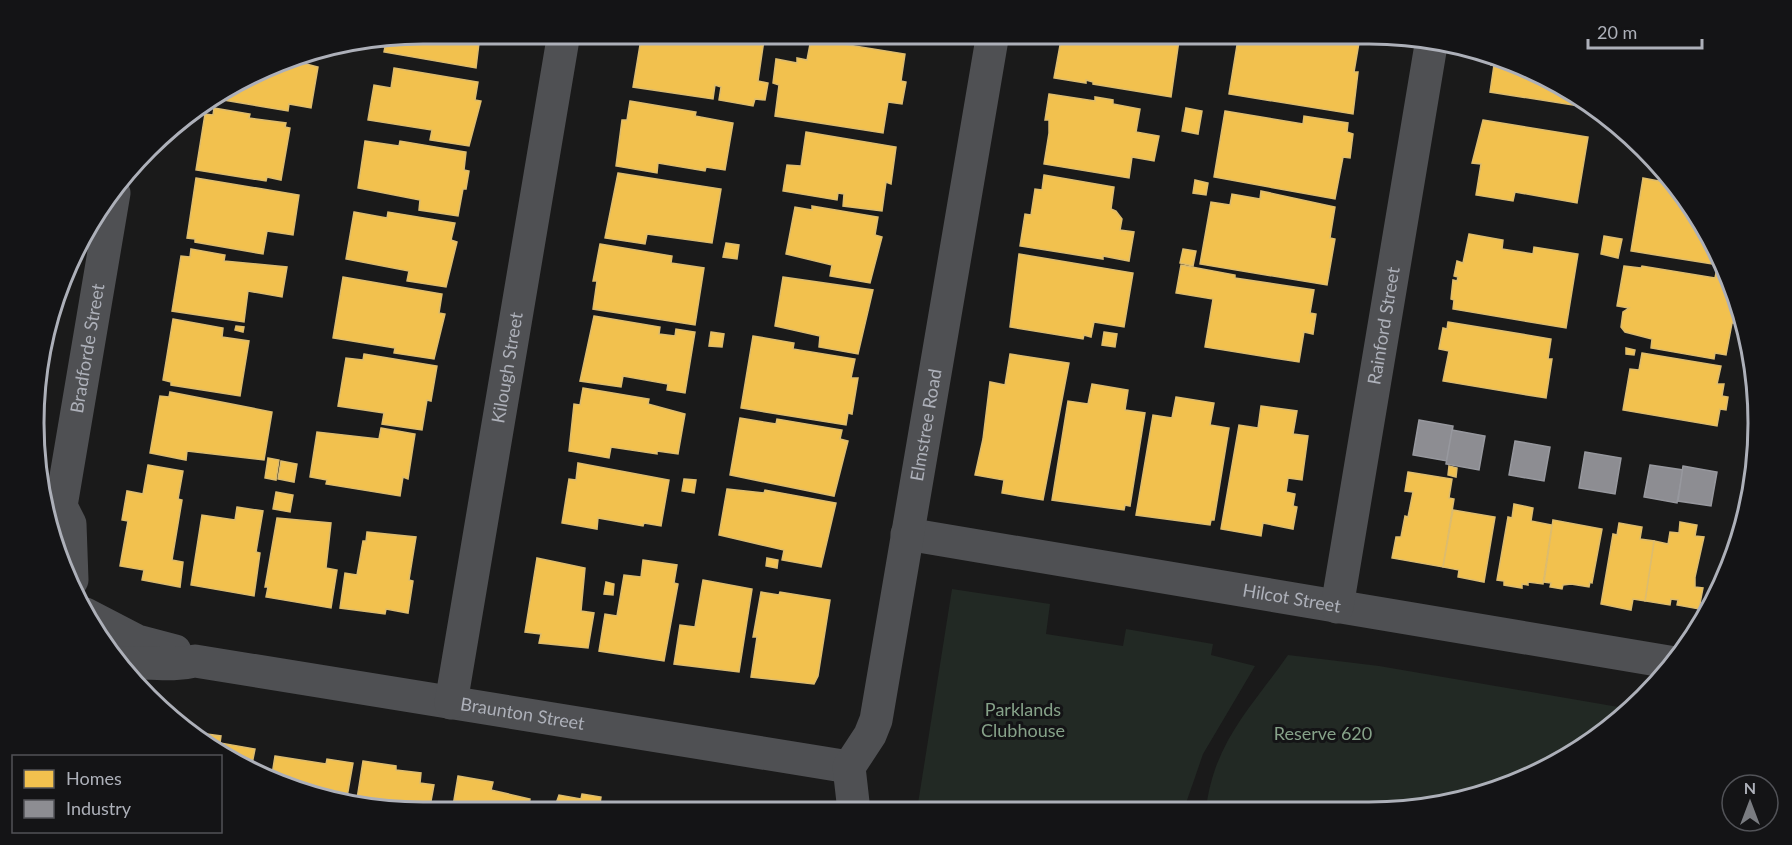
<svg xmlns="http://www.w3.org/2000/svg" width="1792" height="845" font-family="Lato,sans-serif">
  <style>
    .green { fill: #222924 }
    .homes { fill: #f2c14e; stroke: #ddbc6e; stroke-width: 1.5 }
    .industry { fill: #8d8d92; stroke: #97989e; stroke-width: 1.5 }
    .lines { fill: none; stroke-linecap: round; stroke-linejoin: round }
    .street { stroke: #4f5053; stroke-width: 33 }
    .labels { text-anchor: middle; stroke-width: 6; stroke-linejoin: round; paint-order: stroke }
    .street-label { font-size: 18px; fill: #adb0b9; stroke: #141416 }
    .park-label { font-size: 18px; fill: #86a289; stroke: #141416 }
    .rim { fill: none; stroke: #adb0b9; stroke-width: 3 }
  </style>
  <rect width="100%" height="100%" fill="#1a1a1a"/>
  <g class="green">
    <path d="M952,589L1050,604L1046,634L1123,646L1126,629L1213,644L1211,655L1255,666L1203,754L1184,809L917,810Z"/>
    <path d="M1288,655L1379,666L1630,709L1607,731L1519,782L1421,809H1206C1214,742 1251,708 1288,655Z"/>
  </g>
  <g class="homes">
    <path d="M422,33H484L483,44L479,43L476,68L384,52L385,47L361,43Z"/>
    <path d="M642,33H765L758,81L768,83L765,100L755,99L753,106L719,100L721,87L715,85L713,99L633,87Z"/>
    <path d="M878,33H904L903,37Z"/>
    <path d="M1053,33H1180L1171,97L1093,84V82L1086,80V83L1054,78L1061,40L1052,39Z"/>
    <path d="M1239,33H1334L1360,37L1354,72H1358L1353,114L1229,94Z"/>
    <path d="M811,39L905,54L901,81L906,82L902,104L888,102L883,133L775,116L779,85L773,83L776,59L797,63V58L807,60Z"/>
    <path d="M1493,57L1518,63L1580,104L1579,106L1490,92L1494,65H1491Z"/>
    <path d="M287,59L318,67L311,108L289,104L288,111L218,99Z"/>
    <path d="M394,68L478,82L475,100L481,101L469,146L430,140L432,130L368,120L374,85L391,88Z"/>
    <path d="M1049,94L1095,101V97L1113,100V104L1140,109L1136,132L1159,136L1154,161L1132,157L1129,178L1044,164L1049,133V120H1045Z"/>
    <path d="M630,101L696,112L695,116L733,123L725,170L706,167L705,171L658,163L657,173L616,166L622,120H627Z"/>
    <path d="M214,108L250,114L249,118L286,123L285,127L290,128L281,180L267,177L266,181L196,170L205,114L213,115Z"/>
    <path d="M1186,108L1202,111L1198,134L1182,131Z"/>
    <path d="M1225,111L1303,124L1304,116L1348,123L1347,132L1353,134L1350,158L1343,157L1335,199L1214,177Z"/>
    <path d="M1483,120L1588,137L1577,203L1515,192L1513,201L1476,195L1481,164L1472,163Z"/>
    <path d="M806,132L896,147L891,184L886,182L882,211L843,206L844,194L838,193L837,200L783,191L787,165L801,166Z"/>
    <path d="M365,141L399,146L400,141L466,152L464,170L469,171L466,189H463L458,216L419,210L420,200L358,188Z"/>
    <path d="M618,173L721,189L712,243L647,234L645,244L605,238Z"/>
    <path d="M1044,175L1114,187L1111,209L1116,211L1122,219L1120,230L1134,232L1129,261L1103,256V259L1020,246L1025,214L1031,215L1035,189L1042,190Z"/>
    <path d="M196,178L299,195L293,235L267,231L263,254L195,242V239L187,238Z"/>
    <path d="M1643,178L1669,183L1725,266L1631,251Z"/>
    <path d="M1195,180L1208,183L1206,195L1193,193Z"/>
    <path d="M1261,191L1335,207L1330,238L1335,239L1327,285L1200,264L1211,202L1230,205L1232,194L1260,199Z"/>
    <path d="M812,206L878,217L875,235L882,237L870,283L830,276L832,265L786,254L795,207L812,210Z"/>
    <path d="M354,212L387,218L388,212L455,223L451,240L457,242L446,287L407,281L409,271L346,259Z"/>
    <path d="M1469,234L1503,240L1502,249L1533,254L1534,247L1578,254L1566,328L1453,309L1454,300L1451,299L1453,280L1457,281L1458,277L1454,276L1457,261L1463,263Z"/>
    <path d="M1604,236L1622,239L1618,258L1601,254Z"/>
    <path d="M726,243L739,245L737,259L723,257Z"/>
    <path d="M600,244L672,256L671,263L704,268L695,325L593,309L597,281H593Z"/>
    <path d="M191,249L225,255L224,261L287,267L282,297L248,291L244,322L172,311L181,256L190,257Z"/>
    <path d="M1183,249L1196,251L1193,266L1180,263Z"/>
    <path d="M1019,254L1133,273L1124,327L1094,322L1091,337L1084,335L1083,339L1010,327Z"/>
    <path d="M1181,265L1235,275V278L1314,290L1310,313L1316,314L1313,334L1304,332L1299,362L1205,347L1213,299L1176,293Z"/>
    <path d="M1624,266L1641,268L1642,266L1715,278L1716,273L1728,276L1737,313L1735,323H1732L1726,355L1715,353L1714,359L1651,348L1652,339L1625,332L1621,327L1623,312L1629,308L1617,306Z"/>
    <path d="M343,277L442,294L439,313L445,314L434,359L394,353L395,348L333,338Z"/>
    <path d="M783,277L873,290L858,354L819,347L820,336L775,326Z"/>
    <path d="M594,316L660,327L659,334L675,336L676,329L695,332L685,393L667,390L668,384L623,376L621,387L580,381Z"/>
    <path d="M173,319L223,328L222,337L249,341L240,396L171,385V382L163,380Z"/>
    <path d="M1448,322L1551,339L1548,359H1552L1546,398L1443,381L1449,351L1439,349L1443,328L1447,329Z"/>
    <path d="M236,326L244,327L243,332L235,330Z"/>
    <path d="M711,332L724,334L722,347L709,346Z"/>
    <path d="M1104,332L1117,334L1115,347L1102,345Z"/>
    <path d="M753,336L794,343L793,349L855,359L851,378H858L852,414L848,413L846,425L741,408Z"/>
    <path d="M1626,348L1635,350L1634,355L1626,354Z"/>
    <path d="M1642,353L1721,366L1717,384H1724L1722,396L1728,397L1726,410L1720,409L1717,426L1623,410L1630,369L1639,370Z"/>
    <path d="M364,354L437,366L431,401L427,400L422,430L382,424L384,413L338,406L346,358L363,360Z"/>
    <path d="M1010,354L1069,363L1043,500L1002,493L1004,480L975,475L983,439L990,382L1005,385Z"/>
    <path d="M1092,384L1128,390L1125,410L1145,413L1130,506L1125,505L1124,510L1052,500L1068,401L1088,404Z"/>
    <path d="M583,388L649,399L648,404L685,414L678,454L657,451V454L611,447L609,458L569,451L574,404L580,405Z"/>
    <path d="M170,392L272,412L264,460L187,451L186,460L150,453L160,396L169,397Z"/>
    <path d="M1176,397L1214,403L1210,425L1229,428L1214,520H1211L1210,525L1136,515L1153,415L1172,418Z"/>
    <path d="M1261,406L1297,411L1293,434L1308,436L1302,480L1288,478L1286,492L1295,494L1293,506L1297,507L1293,529L1263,523L1261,536L1221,529L1239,425L1258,428Z"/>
    <path d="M740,418L776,424L777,419L842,430L840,439L848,441L834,496L730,475Z"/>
    <path d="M381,428L415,434L408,479L403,477L400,496L326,484L327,480L310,477L317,432L379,439Z"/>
    <path d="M268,458L279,460L276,480L265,478Z"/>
    <path d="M281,461L297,464L294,482L278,479Z"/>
    <path d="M578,463L669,480L661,526L644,523L643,526L598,518L597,529L562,523L569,479L576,480Z"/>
    <path d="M148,465L183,471L178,499L182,500L172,560L183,562L180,587L142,580L144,570L120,566L128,521L122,520L127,491L143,494Z"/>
    <path d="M1449,466L1457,468L1456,477L1448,475Z"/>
    <path d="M1408,472L1452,479L1449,498L1454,499L1443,567L1392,558L1396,537H1401L1405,516L1408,517L1413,492L1405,491Z"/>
    <path d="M684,479L696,480L694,493L682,491Z"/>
    <path d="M727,489L764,493L765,490L836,503L821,567L782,560L784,550L719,535Z"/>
    <path d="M276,492L293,495L290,512L273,509Z"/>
    <path d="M1514,504L1533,508L1531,521L1552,525L1543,584L1528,582V585L1522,584V588L1504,585V581L1497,580L1508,517L1512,518Z"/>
    <path d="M237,507L263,511L256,552L260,553L254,596L191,585L202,515L235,520Z"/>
    <path d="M1453,510L1495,517L1484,582L1458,577L1459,570L1443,567Z"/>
    <path d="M277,518L331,523L326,568L337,570L331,608L266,597L268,587H265Z"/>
    <path d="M1553,520L1602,529L1592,583L1590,582L1589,587L1571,584L1563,585L1562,589L1550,587L1551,583L1544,582Z"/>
    <path d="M1680,522L1697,525L1695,536L1704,537L1695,577V587L1703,588L1699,609L1677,605L1678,600L1671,599L1670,605L1645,601L1654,541L1668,544L1670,532L1679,533Z"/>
    <path d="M1619,523L1642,527L1640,539L1654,541L1645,601L1633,599L1631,610L1601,604L1613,534L1617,535Z"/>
    <path d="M367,532L416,537L409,580L413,581L408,613L386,609L385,614L340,608L345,573L357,575L363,541H366Z"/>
    <path d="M537,558L585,568L581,611L594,613L588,648L539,643L541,634L525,632Z"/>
    <path d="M767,558L778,560L777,568L766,566Z"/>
    <path d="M643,560L677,565L674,583L678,584L664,661L599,651L605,614L617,616L624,575L641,577Z"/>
    <path d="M703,580L752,589L739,672L674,664L680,625L695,627Z"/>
    <path d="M606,582L614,584L613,595L604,594Z"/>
    <path d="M761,592L779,595L780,592L830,600L818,676L814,684L751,677L757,637H753Z"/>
    <path d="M199,733L221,736L220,743L255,749L251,769L197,735Z"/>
    <path d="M275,756L326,764L327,759L353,763L347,797L274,782L271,781Z"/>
    <path d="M363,761L396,766V770L421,773L420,783L434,785L429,812L357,799Z"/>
    <path d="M458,776L493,782L491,790L530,799L528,812H452Z"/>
    <path d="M582,794L601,797L599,810L607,811L553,812L559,795L581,799Z"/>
  </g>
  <g class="industry">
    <path d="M1419,420L1453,426L1447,461L1413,455Z"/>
    <path d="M1452,430L1485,436L1479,470L1446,464Z"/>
    <path d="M1515,441L1550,447L1544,481L1509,475Z"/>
    <path d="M1585,452L1621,458L1615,494L1579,488Z"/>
    <path d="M1650,465L1683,470L1677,503L1644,497Z"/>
    <path d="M1683,466L1717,472L1711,506L1678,501Z"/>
  </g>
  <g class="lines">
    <g class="street">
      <path id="s1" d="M907,534L1675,663"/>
      <path id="s2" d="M72,580L70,524L61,506L114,193"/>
      <path id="s3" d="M1337,607L1431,45"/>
      <path d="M85,614L137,641L175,651"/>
      <path id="s4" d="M123,663C148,661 171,667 195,661L849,767"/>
      <path id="s5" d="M451,703L564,33"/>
      <path id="s6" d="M854,811L849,767L870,735L876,720L993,33"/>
    </g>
  </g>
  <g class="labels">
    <g class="street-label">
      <text dy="6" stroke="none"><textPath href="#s3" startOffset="285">Rainford Street</textPath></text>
      <text dy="6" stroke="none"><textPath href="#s2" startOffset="236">Bradforde Street</textPath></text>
      <text dy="6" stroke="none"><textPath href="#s5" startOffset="340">Kilough Street</textPath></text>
      <text dy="6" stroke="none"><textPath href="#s6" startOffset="398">Elmstree Road</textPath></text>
      <text dy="6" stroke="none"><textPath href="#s1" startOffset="390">Hilcot Street</textPath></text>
      <text dy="6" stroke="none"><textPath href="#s4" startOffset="404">Braunton Street</textPath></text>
    </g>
    <g class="park-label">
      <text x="1023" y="716">Parklands<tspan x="1023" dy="21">Clubhouse</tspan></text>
      <text x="1323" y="740">Reserve 620</text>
    </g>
  </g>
  <path d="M0 0H1792V845H0ZM423 44H1369A379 379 0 0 1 1748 423V423A379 379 0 0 1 1369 802H423A379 379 0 0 1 44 423V423A379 379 0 0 1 423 44Z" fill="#141416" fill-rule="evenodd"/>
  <path class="rim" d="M423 44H1369A379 379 0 0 1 1748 423V423A379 379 0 0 1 1369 802H423A379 379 0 0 1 44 423V423A379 379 0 0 1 423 44Z"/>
  <rect x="12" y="755" width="210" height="78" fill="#141416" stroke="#515257" stroke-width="1.5"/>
  <rect x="24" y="770" width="30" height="18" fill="#f2c14e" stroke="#515257" stroke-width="1.5"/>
  <text x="66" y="785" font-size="18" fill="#adb0b9">Homes</text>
  <rect x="24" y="800" width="30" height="18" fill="#8d8d92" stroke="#515257" stroke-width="1.5"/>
  <text x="66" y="815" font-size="18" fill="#adb0b9">Industry</text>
  <g transform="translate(1750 803)"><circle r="28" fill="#141416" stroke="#515257" stroke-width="1.5"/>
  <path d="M0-4.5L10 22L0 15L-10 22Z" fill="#7a7c81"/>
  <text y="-9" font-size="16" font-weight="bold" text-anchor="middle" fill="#adb0b9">N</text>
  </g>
  <path d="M1588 39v9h114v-9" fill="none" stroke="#adb0b9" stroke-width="3"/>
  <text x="1597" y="39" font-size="18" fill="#adb0b9" stroke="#141416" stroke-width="4.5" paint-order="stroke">20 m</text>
</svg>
